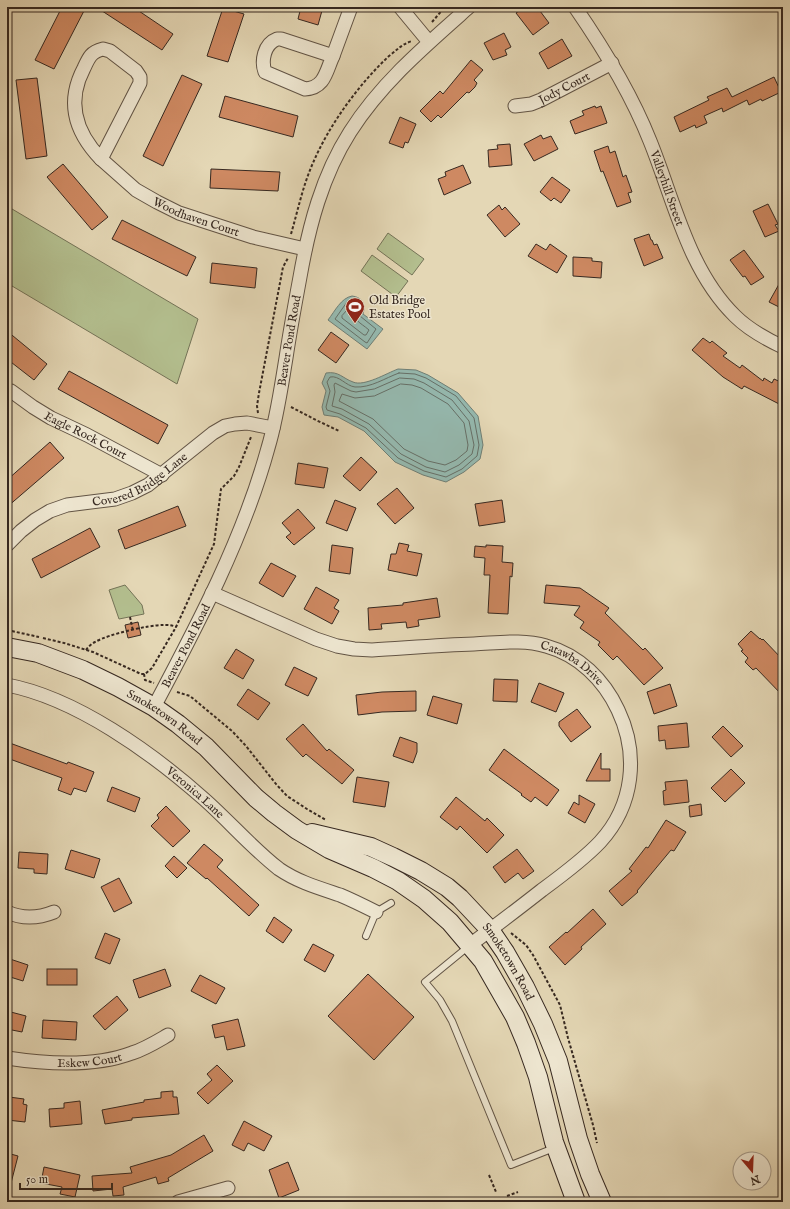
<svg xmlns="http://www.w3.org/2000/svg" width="790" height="1209" font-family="'IM FELL English',serif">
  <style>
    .green { fill: #b3be8e; stroke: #747357 }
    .water { fill: #95b9af; stroke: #6f7f76 }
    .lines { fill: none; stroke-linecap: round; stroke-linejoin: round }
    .shore { stroke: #667068; stroke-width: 1 }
    .building { fill: #ce8962; stroke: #362820 }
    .service-casing { stroke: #625445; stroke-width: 8 }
    .minor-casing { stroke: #625445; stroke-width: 15 }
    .secondary-casing { stroke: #362820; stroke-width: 20 }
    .path { stroke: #362820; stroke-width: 2; stroke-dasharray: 3 2; stroke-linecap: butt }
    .service { stroke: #ede5cf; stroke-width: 6 }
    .minor { stroke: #ede5cf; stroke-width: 13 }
    .secondary { stroke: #ede5cf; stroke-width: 18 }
    .labels { text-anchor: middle; stroke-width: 3; stroke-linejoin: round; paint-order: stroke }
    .street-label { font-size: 12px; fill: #362820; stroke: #ede5cf }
    .poi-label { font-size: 12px; fill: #362820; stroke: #ede5cf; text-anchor: start }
  </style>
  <rect width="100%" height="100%" fill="#e4d7b5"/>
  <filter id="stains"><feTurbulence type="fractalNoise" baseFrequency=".005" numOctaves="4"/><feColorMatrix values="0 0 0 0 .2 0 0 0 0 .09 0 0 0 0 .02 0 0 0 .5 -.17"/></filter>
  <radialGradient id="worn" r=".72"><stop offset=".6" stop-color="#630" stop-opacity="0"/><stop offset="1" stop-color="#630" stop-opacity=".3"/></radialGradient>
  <g class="green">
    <path d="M7,206L198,319L177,384L7,283Z"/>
    <path d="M388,233L424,259L412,275L377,249Z"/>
    <path d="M372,255L408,281L396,297L361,271Z"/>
    <path d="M125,585L142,605L144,614L119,619L109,590Z"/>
  </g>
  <g class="water">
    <path d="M352,296C362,297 366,304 363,314L383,329L367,349L328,320C335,311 341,298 352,296Z"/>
    <path d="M398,369L416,370L428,375L458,393L478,416L483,445L480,459L464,472L446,482L423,475L395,462L364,431L338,417L324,415L322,407L326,391L322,383L326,373C339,371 342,378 353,382C364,387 387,373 398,369Z"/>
  </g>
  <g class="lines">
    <g class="shore">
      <path d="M350,300C364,298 358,309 360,316L376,329L367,343L365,342L335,319L347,302Z"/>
      <path d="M352,305L355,307C352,321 360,322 369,330L366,335H364L342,318V316Z"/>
      <path d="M399,373L415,374L426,378L456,396L474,418L479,445L477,456L462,469L446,477L424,471L398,458L366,428L340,414L327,410L326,407L330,391L327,382L330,377C339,375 346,386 355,387C371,388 385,378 399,373Z"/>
      <path d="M400,378L414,379L424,383L452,400L469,421L474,445L472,454L459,465L445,472L426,467L401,454L369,424L342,409L332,406L335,392L334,385L335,383L351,391L356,392L374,389Z"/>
      <path d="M401,384L412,385L421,388L448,404L464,423L468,445L467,451L456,460L445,465L428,461L404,449L373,419L339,401L342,394L355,398L374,396Z"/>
    </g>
  </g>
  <g class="building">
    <path d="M62,7H86L54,69L35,60Z"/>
    <path d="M96,7H133L173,34L162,50Z"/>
    <path d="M301,7H323L318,25L298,19Z"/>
    <path d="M525,7H537L549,23L533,35L516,13Z"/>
    <path d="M223,8L244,14L228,62L207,56Z"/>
    <path d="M504,33L511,47L505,50L507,55L493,60L484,43Z"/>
    <path d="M562,39L572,56L548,69L539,53Z"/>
    <path d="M471,60L483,70L474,80L477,83L475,87L469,93L467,92L441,118L438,115L431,122L420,111L440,91L443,94Z"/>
    <path d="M182,75L202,84L163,166L143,156Z"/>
    <path d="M774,77L781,92L762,101L761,99L749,105L747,100L723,112L722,108L704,116L707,123L696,128L695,125L680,132L674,117L709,100L707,97L727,88L732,97Z"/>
    <path d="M37,78L47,156L26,159L16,80Z"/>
    <path d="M225,96L298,116L293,137L219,117Z"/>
    <path d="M595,106L596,108L601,106L607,123L575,134L570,121L584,115L582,111Z"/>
    <path d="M400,117L416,124L408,143L405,142L403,148L389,143Z"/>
    <path d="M541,135L543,139L551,136L558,149L534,161L524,144Z"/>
    <path d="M510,144L512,165L489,167L488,150L498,149L497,145Z"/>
    <path d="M608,146L610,153L615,151L623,177L626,175L632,192L628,193L631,202L617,207L603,171L601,172L594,151Z"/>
    <path d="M63,164L108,217L92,230L47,177Z"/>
    <path d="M463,165L471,183L444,195L438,179L446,176L445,172Z"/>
    <path d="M211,169L280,172L278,191L210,188Z"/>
    <path d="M552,177L570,190L561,203L554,198L551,201L540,192Z"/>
    <path d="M768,204L778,224L775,225L779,231L765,237L753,211Z"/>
    <path d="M499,205L502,210L505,207L520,224L505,237L487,215Z"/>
    <path d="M122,220L196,257L187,276L112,239Z"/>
    <path d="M649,234L651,240H652L654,245L657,244L663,258L644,266L634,239Z"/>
    <path d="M536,244L546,250L550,244L567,256L557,273L528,256Z"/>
    <path d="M744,250L764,277L751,285L745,276L743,277L730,260Z"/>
    <path d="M573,257L592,258V261L602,262L601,278L573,276Z"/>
    <path d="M212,263L257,268L255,288L210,283Z"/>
    <path d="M783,277V309L769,302Z"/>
    <path d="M7,331L47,364L34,380L7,359Z"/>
    <path d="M331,332L349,345L336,363L318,350Z"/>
    <path d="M703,338L710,343L712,341L727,353L723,356L740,368L742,365L763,381L764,378L772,383L774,379L783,383V406L744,386L742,389L723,377L692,350Z"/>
    <path d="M69,371L168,425L158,444L58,389Z"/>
    <path d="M50,442L64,458L7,507V480Z"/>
    <path d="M361,457L377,472L360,491L343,476Z"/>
    <path d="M298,463L328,468L324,488L295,484Z"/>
    <path d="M397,488L414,508L395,524L377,504Z"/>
    <path d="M335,500L356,508L347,531L326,523Z"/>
    <path d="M502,500L505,522L479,526L475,504Z"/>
    <path d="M178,506L186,526L125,549L118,530Z"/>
    <path d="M298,509L315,528L294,545L286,537L291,533L282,523Z"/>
    <path d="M90,528L100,547L41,578L32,559Z"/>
    <path d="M399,543L409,545L407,551L422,554L417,576L388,570L391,554H396Z"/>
    <path d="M332,545L353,548L350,574L329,571Z"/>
    <path d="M486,545L503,546L502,562L513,563L512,577L510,576L508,614L488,613L490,575H484L485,558L474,557L475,546L486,547Z"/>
    <path d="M271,563L296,576L283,597L259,583Z"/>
    <path d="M546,585L580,588L609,608L605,613L643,650L645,648L663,668L644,685L617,656L613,660L598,645L600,642L580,628L584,622L574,615L580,606L544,603Z"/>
    <path d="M316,587L339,600L334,608L339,611L332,624L304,609Z"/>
    <path d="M437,598L440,617L418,620L419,626L407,628L406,622L381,624L382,629L369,630L368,608L403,605V603Z"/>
    <path d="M138,622L141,635L128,638L125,625Z"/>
    <path d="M751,631L760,639V638L762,640L763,639L783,660V696L756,668L753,670L745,662L748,658L741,651L743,650L738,644Z"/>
    <path d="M236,649L254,660L243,679L224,668Z"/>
    <path d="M294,667L317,678L308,696L285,685Z"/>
    <path d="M494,679L518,680L517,702L493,701Z"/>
    <path d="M539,683L564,693L556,712L531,702Z"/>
    <path d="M670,684L677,706L654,714L647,692Z"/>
    <path d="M248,689L270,703L258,720L237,705Z"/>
    <path d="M416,691V711L382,712L358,715L356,695L382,692Z"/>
    <path d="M433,696L462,704L457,724L427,715Z"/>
    <path d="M577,709L591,727L571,742L559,726V722Z"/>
    <path d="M687,723L689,747L666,749L665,740L659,741L658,726Z"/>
    <path d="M303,724L327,751L329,749L354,770L342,784L306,754L303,757L286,739Z"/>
    <path d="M723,726L743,746L731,757L712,737Z"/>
    <path d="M400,737L417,743V752L413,763L393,756Z"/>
    <path d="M7,742L67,764L68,762L94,772L86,792L74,788L71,795L58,790L62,778L7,758Z"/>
    <path d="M504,749L559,790L547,806L535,797L531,802L521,795L522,794L489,770Z"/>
    <path d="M601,753V769H610V781H586Z"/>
    <path d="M731,769L745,783L725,802L711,788Z"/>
    <path d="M357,777L389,782L385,807L353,802Z"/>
    <path d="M687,780L689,802L664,805L663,791L666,790L665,782Z"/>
    <path d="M112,787L140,798L135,812L107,801Z"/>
    <path d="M579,795L595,804L585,823L568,813L574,802L579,805Z"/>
    <path d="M456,797L485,821L487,818L504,835L487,853L460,826L457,830L440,817Z"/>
    <path d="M701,804L702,815L690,817L689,806Z"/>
    <path d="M166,806L190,831L173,847L151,826L159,818L157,815Z"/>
    <path d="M666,820L686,832L674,851L671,850L637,891L638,892L622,906L609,891L632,871L629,869L646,847L648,848Z"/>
    <path d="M204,844L223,860L217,867L259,905L249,916L207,878L206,879L187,863Z"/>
    <path d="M517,849L534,871L523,879L518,873L505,883L493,867Z"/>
    <path d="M71,850L100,859L94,878L65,869Z"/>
    <path d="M19,852L48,854L47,874L34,873V869L18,868Z"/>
    <path d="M174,856L187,868L177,878L165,866Z"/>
    <path d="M119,878L132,903L114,912L101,887Z"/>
    <path d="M593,909L606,924L581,947L582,949L565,965L549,947L566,932L567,933Z"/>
    <path d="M274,917L292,930L283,943L266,931Z"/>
    <path d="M105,933L120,939L110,964L95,958Z"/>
    <path d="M313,944L334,955L325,972L304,960Z"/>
    <path d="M7,958L28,965L23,981L7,976Z"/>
    <rect x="47" y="969" width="30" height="16"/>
    <path d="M165,969L171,986L139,998L133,980Z"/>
    <path d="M368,974L414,1017L374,1060L328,1016Z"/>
    <path d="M200,975L225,988L216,1004L191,991Z"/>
    <path d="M117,996L128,1010L105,1030L93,1016Z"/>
    <path d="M7,1011L26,1016L22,1032L7,1029Z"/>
    <path d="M238,1019L245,1046L227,1050L224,1036L215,1038L212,1025Z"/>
    <path d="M43,1020L77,1022L76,1040L42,1038Z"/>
    <path d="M217,1065L233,1081L208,1104L197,1093L212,1080L207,1074Z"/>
    <path d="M173,1091V1097H177L179,1114L132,1118V1120L105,1124L102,1110L144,1102V1100L161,1098V1092Z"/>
    <path d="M9,1097L24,1099L23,1104L27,1105L25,1122L7,1120V1102H9Z"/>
    <path d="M80,1101L82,1124L50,1127L49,1109L64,1108V1103Z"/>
    <path d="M244,1121L272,1136L264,1151L248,1143L244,1151L232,1145Z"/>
    <path d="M204,1135L213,1151L168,1178L169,1181L158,1184L156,1177L123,1187L124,1195L113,1196L112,1189L93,1191L92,1176L132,1173L130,1167L171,1155Z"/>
    <path d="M7,1153L18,1156L10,1187L7,1186Z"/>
    <path d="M288,1162L299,1190L279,1198L269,1170Z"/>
    <path d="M44,1167L80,1175L75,1197L60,1194L62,1187L41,1183Z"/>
  </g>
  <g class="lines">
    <g class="service-casing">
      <g id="service">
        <path d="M366,936L376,912L391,903"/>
        <path d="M469,946L425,982L440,1000L452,1021L511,1165L554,1148"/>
      </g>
    </g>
    <g class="minor-casing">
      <g id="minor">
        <path d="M400,7L429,42"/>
        <path id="s1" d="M575,7C604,49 631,93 650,141C674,200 688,270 735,316C749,330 766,339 783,347"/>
        <path d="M277,39H281L333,56C326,71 325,88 305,89L265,72C261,61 264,44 277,39Z"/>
        <path d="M103,49L110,51L136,71L140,77V83L101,159C75,132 66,102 84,68C89,57 91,52 103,49Z"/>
        <path d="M333,56L351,7"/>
        <path id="s2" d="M515,106L531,104L541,100L612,63"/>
        <path id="s3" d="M101,159L136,190L157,202L179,213L253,237L305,249"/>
        <path id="s4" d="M11,391L33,407L51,418L87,435L162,475"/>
        <path id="s5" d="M7,545L21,531L35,520L50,511L67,505L115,499L132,493L148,485L213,433L225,426L235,424L247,423L273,428"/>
        <path id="s6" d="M212,593L316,639L337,646L354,649L372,650C406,648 440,645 474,644C498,643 523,639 546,646C579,655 604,680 618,710C639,754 634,805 600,842C583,860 561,876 542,890C518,909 494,927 470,945"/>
        <path id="s7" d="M7,685C76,698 152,753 204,799C230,822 252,848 279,869C298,882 319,888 340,895C352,900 364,906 376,912"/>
        <path id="s8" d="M154,707C198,624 243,539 268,448C277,418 281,388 286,358C290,331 295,304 300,277C309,226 322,176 350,132C381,83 426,45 469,7"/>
        <path d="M7,912C22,919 39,918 54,912"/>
        <path id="s9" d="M7,1058C46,1064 95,1067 132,1053C145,1049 156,1042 168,1035"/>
        <path d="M178,1202L228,1188"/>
      </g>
    </g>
    <g class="secondary-casing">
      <g id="secondary">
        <path id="s10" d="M7,647L38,653L83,670L118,687L154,707L178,724L206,747L256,798L274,813L297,830L329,849L373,868L398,881L424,899L450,922L483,961L515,1017L526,1043L538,1077L554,1142L576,1202"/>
        <path id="s11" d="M312,833L371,847L393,857L421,871L447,887L460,898L490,930L505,952L525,987L543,1024L558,1061L578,1139L590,1174L602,1202"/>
      </g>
    </g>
    <g class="path">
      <path d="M432,22L445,7"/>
      <path d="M291,234C298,210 303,185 313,163C329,125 359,84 389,56C397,50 402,44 412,41"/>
      <path d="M291,407L316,420L339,431"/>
      <path d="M258,413L257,406L259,393L283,267L288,258"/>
      <path d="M130,617L133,631"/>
      <path d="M7,630L39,637"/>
      <path d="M43,638L64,643L93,652L141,674H145L152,668L176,627L214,544L221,489L234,476L239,467L251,437"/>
      <path d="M86,650C88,647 91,644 95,642C109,634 148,625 164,625C168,625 172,625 176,627"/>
      <path d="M144,674L145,680L154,683"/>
      <path d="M177,692L190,696L232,731L246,746L276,784L287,796L307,809L326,820"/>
      <path d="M511,933L526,945L533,955L560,1005L568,1038L593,1125L597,1143"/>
      <path d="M489,1175L496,1192"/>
      <path d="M507,1196L518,1192"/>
    </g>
    <use href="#service" class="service"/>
    <use href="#minor" class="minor"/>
    <use href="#secondary" class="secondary"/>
  </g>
  <defs>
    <g id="stadium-pin" transform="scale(1)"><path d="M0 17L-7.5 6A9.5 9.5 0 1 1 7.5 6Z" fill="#8f2418" stroke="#ede5cf"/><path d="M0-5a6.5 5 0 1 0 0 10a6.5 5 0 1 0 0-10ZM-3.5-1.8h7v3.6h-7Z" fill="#fff"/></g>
  </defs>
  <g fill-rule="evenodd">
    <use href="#stadium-pin" x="355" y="307"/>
  </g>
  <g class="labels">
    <g class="street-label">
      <text dy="4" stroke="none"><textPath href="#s2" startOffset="53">Jody Court</textPath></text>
      <text dy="4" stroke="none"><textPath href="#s1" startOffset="204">Valleyhill Street</textPath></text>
      <text dy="4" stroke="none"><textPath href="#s3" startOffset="113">Woodhaven Court</textPath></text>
      <text dy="4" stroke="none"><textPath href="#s8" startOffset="393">Beaver Pond Road</textPath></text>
      <text dy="4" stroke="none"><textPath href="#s4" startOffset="87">Eagle Rock Court</textPath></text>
      <text dy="4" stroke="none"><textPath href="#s5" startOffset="152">Covered Bridge Lane</textPath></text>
      <text dy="4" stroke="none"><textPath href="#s8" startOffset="69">Beaver Pond Road</textPath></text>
      <text dy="4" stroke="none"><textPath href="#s6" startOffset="377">Catawba Drive</textPath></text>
      <text dy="4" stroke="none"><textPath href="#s10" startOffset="174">Smoketown Road</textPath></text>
      <text dy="4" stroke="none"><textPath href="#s7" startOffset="219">Veronica Lane</textPath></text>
      <text dy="4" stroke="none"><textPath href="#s11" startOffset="244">Smoketown Road</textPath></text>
      <text dy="4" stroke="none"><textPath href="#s9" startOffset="83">Eskew Court</textPath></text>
    </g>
    <g class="poi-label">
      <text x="369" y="304">Old Bridge<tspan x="369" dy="14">Estates Pool</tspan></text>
    </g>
  </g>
  <rect width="790" height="1209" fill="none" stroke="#e4d7b5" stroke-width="24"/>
  <rect x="8" y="8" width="774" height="1193" fill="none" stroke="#362820" stroke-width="2"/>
  <rect x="12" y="12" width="766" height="1185" fill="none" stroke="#362820"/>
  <g transform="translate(752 1171) rotate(161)"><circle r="19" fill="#ede5cf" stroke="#a49989"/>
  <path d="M0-3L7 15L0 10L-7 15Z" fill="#8f2418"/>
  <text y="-6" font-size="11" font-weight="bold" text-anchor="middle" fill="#362820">N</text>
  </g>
  <path d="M20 1183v6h92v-6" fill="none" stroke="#362820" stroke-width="2"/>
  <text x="26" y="1183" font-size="12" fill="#362820" stroke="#ede5cf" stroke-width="3" paint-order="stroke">50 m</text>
  <rect width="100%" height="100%" filter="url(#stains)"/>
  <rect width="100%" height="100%" fill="url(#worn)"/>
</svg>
